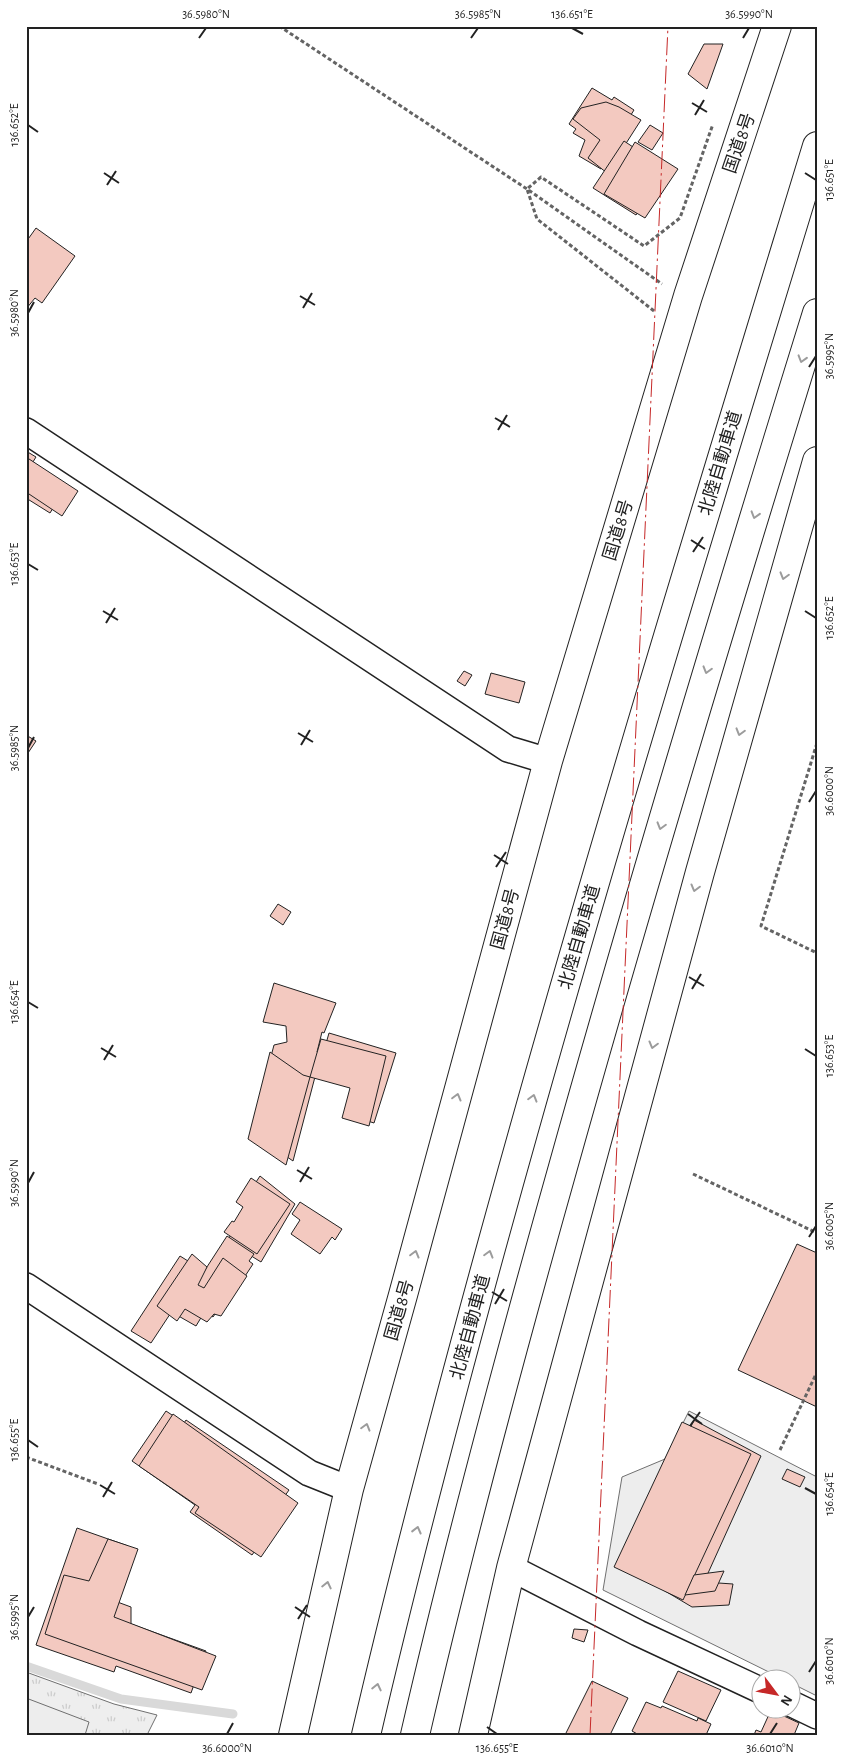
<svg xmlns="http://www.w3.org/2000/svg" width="843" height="1761" viewBox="0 0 843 1761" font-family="'Alegreya Sans','Noto Sans JP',sans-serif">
	<defs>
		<pattern id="park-tufts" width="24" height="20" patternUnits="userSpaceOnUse" patternTransform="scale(1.25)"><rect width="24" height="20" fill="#eee"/><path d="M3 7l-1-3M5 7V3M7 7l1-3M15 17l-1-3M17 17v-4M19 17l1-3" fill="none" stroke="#ccc"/></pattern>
	</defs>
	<rect width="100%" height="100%" fill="#fff"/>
	<polygon fill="url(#park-tufts)" stroke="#6f6f6f" points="26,1672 114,1704 157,1715 147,1735 26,1735"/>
	<g fill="#ededed" stroke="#6f6f6f">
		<polygon points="689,1411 817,1477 817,1696 791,1683 790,1678 781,1678 603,1590 622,1477 665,1459"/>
		<polygon points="26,1698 89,1722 85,1735 26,1735"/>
	</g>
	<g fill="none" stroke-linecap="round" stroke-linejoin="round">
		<polyline stroke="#d9d9d9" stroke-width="9" points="26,1666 121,1699 233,1714"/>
	</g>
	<g fill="#f3c9c0" stroke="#222">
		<polygon points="704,44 723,44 707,89 688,74"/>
		<polygon points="592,88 612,100 614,97 634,110 609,150 601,169 579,156 585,140 573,133 576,129 569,124"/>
		<polygon points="606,102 619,107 641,120 607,173 588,158 600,140 573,119 581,108"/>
		<polygon points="650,125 663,133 652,150 638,142"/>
		<polygon points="624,141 669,171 642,210 640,209 636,215 593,188"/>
		<polygon points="635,142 678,169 645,218 604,194"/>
		<polygon points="36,228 75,256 42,303 35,298 26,309 26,242"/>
		<polygon points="26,451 36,457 31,465 66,487 50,513 26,498"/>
		<polygon points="26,457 78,491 62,516 26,492"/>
		<polygon points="464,671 472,675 465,686 457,681"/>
		<polygon points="491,673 525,682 519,703 485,694"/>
		<polygon points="26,735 36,741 26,756"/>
		<polygon points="278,904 291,912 283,925 270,916"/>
		<polygon points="274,983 336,1003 324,1033 322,1032 317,1052 323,1054 329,1033 396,1053 374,1123 346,1114 356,1080 316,1073 293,1161 251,1132 274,1045 287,1042 286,1026 263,1022"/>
		<polygon points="321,1039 386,1056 369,1126 342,1118 350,1088 310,1077"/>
		<polygon points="270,1052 303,1075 310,1077 286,1165 248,1139"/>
		<polygon points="260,1176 295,1204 261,1262 227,1241 247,1209 241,1205"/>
		<polygon points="251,1178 290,1204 257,1254 224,1232 232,1221 234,1222 243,1207 236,1202"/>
		<polygon points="300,1202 342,1229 335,1240 332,1237 320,1254 291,1234 300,1220 292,1214"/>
		<polygon points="227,1236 254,1254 249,1261 253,1264 234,1293 231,1291 213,1317 205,1311 196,1326 175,1314 180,1307 176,1305 151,1343 131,1331 180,1256 196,1266 185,1282 194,1287"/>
		<polygon points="797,1244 817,1253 817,1407 738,1370"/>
		<polygon points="192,1254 207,1267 198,1285 204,1288 223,1258 247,1276 221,1316 214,1314 207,1322 185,1309 177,1321 157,1306"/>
		<polygon points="166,1411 184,1423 186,1420 289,1490 251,1544 257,1548 252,1555 190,1512 195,1505 132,1461"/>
		<polygon points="173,1414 298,1503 261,1557 195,1513 199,1507 139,1466"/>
		<polygon points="694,1420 761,1456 704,1582 733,1584 729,1605 692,1607 623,1566"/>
		<polygon points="682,1422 751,1454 683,1600 614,1567"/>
		<polygon points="787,1469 805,1477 800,1487 782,1479"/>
		<polygon points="77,1528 128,1546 121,1567 130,1570 123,1590 116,1588 112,1600 131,1607 131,1624 206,1651 191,1693 116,1666 114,1672 36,1645"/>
		<polygon points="108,1539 138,1549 114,1617 216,1656 202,1690 45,1634 64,1575 89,1581"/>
		<polygon points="724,1571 715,1591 685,1595 694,1575"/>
		<polygon points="574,1629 588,1630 584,1642 572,1638"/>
		<polygon points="678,1671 721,1690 706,1721 663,1702"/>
		<polygon points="592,1681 628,1698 610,1735 565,1735"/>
		<polygon points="646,1702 661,1708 662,1706 697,1721 698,1718 711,1724 706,1735 639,1735 632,1731"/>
		<polygon points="771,1710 799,1723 794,1735 754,1735 756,1730 761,1732"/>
	</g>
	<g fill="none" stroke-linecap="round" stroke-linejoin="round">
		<g stroke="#222" stroke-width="28">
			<g id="street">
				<polyline points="26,431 508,749 548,761"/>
				<polyline points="26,1286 309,1473 349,1489"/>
				<polyline points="511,1568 638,1633 760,1690"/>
				<polyline points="790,1703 817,1716"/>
			</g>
		</g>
		<g stroke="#222" stroke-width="30">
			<g id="highway">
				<polyline points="293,1735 349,1489 403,1295 548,761 688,296 777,26"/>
				<path d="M366,1735C413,1533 467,1332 523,1133C616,802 717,474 817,146"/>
				<path d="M415,1735C459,1544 510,1355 563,1167C643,881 729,597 817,313"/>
				<polyline points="473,1735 511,1568 700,872 817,461"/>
			</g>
		</g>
		<g stroke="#646464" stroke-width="3" stroke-dasharray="4 2.5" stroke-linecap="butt">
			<polyline points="279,26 527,189 662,284"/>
			<polyline points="654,311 537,219 527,189 541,177 644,246 680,218 713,124"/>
			<polyline points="817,743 761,926 817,953"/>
			<polyline points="693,1174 817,1233"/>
			<polyline points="780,1450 817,1372"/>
			<polyline points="26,1457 98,1484"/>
		</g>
		<use href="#street" stroke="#fff" stroke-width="25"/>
		<use href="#highway" stroke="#fff" stroke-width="28"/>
		<polyline stroke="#c62828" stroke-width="1" stroke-dasharray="18 4 2.5 4" stroke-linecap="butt" points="590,1735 668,26"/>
	</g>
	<defs><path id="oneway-chevron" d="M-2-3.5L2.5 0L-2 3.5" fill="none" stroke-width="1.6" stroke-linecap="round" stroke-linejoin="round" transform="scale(1.25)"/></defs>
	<g stroke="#9c9c9c">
		<use href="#oneway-chevron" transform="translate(802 359) rotate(107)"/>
		<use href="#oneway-chevron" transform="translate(755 515) rotate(107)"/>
		<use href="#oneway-chevron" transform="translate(784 576) rotate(106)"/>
		<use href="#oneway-chevron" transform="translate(707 670) rotate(106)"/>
		<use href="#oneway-chevron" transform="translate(740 732) rotate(106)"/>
		<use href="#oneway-chevron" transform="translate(661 826) rotate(106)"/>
		<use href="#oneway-chevron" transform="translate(695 888) rotate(105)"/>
		<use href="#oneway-chevron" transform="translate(653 1045) rotate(105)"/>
		<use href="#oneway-chevron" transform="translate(457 1097) rotate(-75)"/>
		<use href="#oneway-chevron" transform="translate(533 1098) rotate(-74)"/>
		<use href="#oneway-chevron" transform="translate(415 1254) rotate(-75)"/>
		<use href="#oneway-chevron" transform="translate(489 1254) rotate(-74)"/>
		<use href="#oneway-chevron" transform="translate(366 1427) rotate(-74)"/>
		<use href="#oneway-chevron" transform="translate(417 1530) rotate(-76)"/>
		<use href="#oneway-chevron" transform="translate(327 1585) rotate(-77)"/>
		<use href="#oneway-chevron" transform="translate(377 1687) rotate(-77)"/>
	</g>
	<path fill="none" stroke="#222" stroke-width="2" d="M572,28L583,34M199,38L206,28M471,38L478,28M743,38L749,28M692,103L707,112M695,115L704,100M28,125L38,132M104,173L119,183M805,173L816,180M107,185L116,171M300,296L315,305M303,308L312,293M28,313L34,302M809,367L816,356M495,418L510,427M498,430L507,415M691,540L705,549M693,552L703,537M28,564L38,570M103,611L118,620M805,611L816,618M106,623L115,608M298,733L313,742M301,745L310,730M28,748L34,737M809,802L816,791M494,855L508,864M496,867L506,852M689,977L704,986M692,989L701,974M28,1002L38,1008M101,1048L116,1057M805,1049L816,1056M104,1060L113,1045M297,1170L312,1179M300,1182L309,1167M28,1183L34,1172M809,1237L816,1226M492,1292L507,1301M495,1304L504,1289M688,1414L702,1424M690,1426L700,1412M28,1440L38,1447M100,1485L115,1494M805,1488L816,1494M103,1497L112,1482M295,1607L310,1617M28,1617L34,1607M298,1619L307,1605M809,1672L816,1661M487,1727L497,1734M227,1734L233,1723M770,1734L777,1723"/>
	<g text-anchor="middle" stroke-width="4" stroke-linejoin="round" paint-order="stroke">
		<g font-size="18" fill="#222" stroke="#fff">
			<text transform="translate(739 143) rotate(-71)" y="6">国道8号</text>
			<text transform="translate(720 463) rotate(-73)" y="6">北陸自動車道</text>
			<text transform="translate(618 530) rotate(-73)" y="6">国道8号</text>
			<text transform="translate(505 919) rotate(-75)" y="6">国道8号</text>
			<text transform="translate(579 937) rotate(-74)" y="6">北陸自動車道</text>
			<text transform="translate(399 1310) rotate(-74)" y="6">国道8号</text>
			<text transform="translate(470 1327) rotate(-75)" y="6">北陸自動車道</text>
		</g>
	</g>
	<rect width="843" height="1761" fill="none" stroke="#ffffff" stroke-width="55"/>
	<g transform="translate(776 1694) rotate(122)"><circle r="24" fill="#ffffff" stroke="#a7a7a7"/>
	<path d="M0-4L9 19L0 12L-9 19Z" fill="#c62828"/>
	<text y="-8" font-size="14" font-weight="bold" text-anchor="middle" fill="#222222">N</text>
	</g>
	<rect x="28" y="28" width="788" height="1706" fill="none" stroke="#222" stroke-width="2"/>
	<g font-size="12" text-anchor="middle" fill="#222">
		<text x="206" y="18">36.5980°N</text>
		<text x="478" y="18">36.5985°N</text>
		<text x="572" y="18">136.651°E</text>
		<text x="749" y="18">36.5990°N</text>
		<text transform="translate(14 125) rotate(-90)" y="4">136.652°E</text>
		<text transform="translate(829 180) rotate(-90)" y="4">136.651°E</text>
		<text transform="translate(14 313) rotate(-90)" y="4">36.5980°N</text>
		<text transform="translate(829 356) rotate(-90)" y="4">36.5995°N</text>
		<text transform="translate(14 564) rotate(-90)" y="4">136.653°E</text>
		<text transform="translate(829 618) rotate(-90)" y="4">136.652°E</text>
		<text transform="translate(14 748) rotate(-90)" y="4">36.5985°N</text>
		<text transform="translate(829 791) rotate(-90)" y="4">36.6000°N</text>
		<text transform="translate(14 1002) rotate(-90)" y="4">136.654°E</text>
		<text transform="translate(829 1056) rotate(-90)" y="4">136.653°E</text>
		<text transform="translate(14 1183) rotate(-90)" y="4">36.5990°N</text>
		<text transform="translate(829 1226) rotate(-90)" y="4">36.6005°N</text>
		<text transform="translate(14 1440) rotate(-90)" y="4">136.655°E</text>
		<text transform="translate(829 1494) rotate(-90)" y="4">136.654°E</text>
		<text transform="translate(14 1617) rotate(-90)" y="4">36.5995°N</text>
		<text transform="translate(829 1661) rotate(-90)" y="4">36.6010°N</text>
		<text x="227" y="1752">36.6000°N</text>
		<text x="497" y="1752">136.655°E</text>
		<text x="770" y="1752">36.6010°N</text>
	</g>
</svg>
